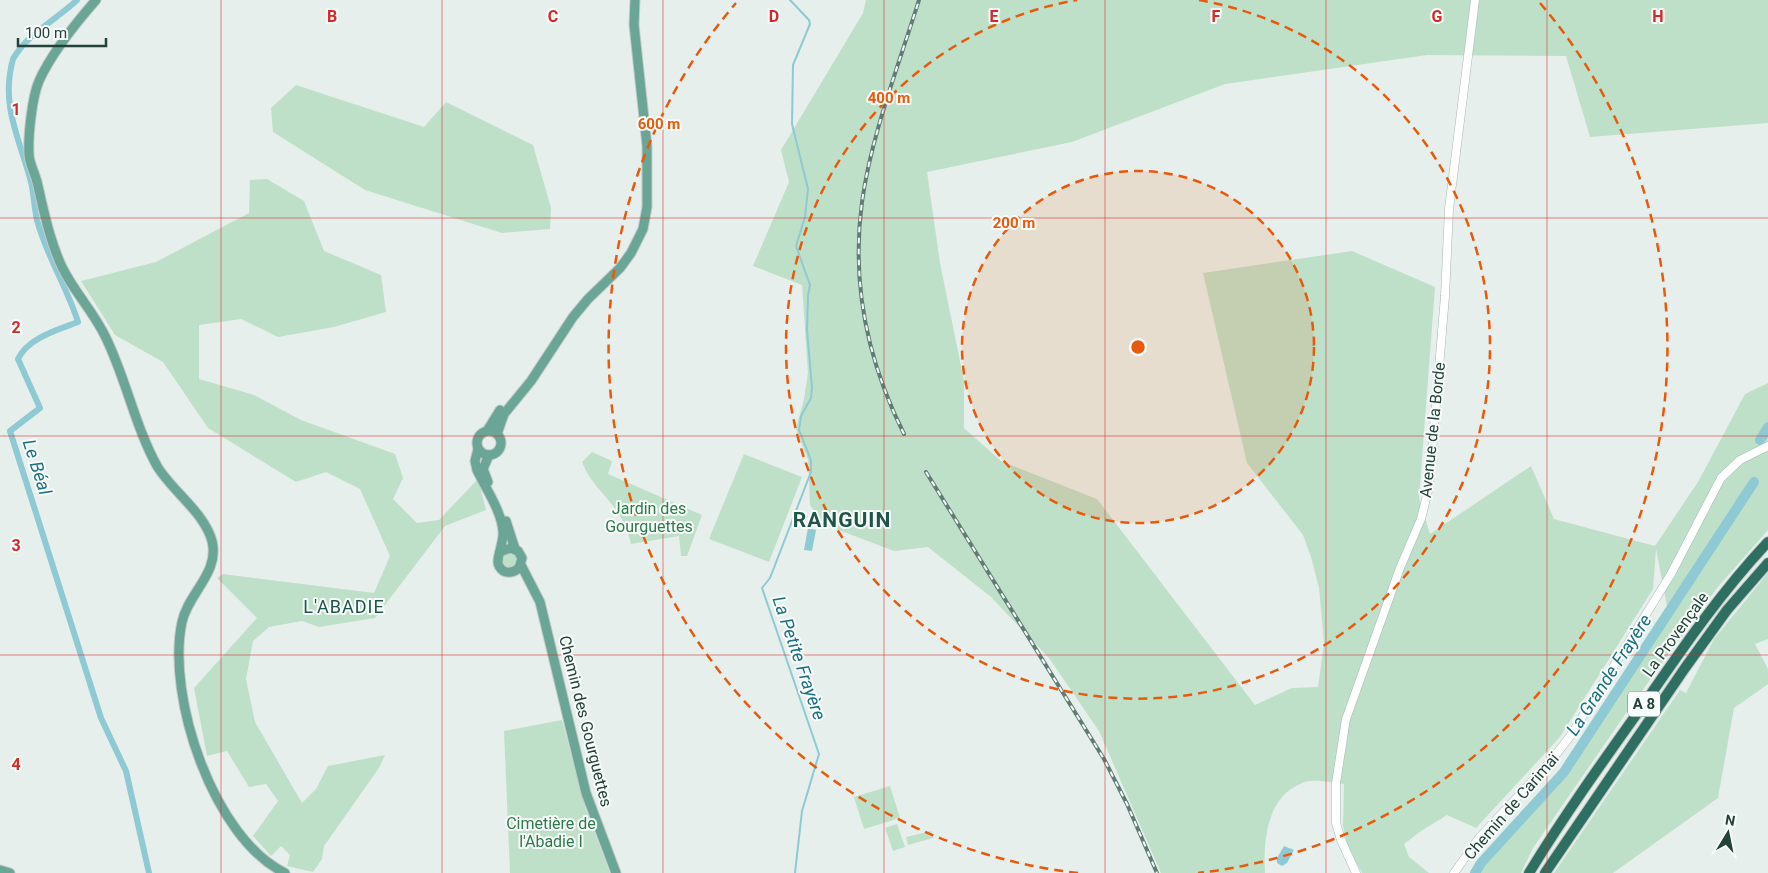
<svg xmlns="http://www.w3.org/2000/svg" width="1768" height="873" viewBox="0 0 1768 873" font-family="Roboto,sans-serif">
	<rect width="100%" height="100%" fill="#e6efeb"/>
	<g fill="#bfe0c8">
		<path d="M866,0H1768V123L1590,137L1566,56L1427,55L1225,84L1072,142L927,172L940,263L964,381V428L1001,461L1097,499L1255,705L1292,688L1318,687L1324,643L1319,588L1311,557L1303,535L1247,463L1203,273L1352,251L1435,287L1419,498L1430,534L1531,466L1554,519L1655,546L1698,482L1745,394L1768,383V530L1717,588L1631,706L1533,848L1521,873H1480L1488,859L1574,764L1669,617L1656,549L1653,589L1560,737L1476,828L1447,815L1421,831L1404,844L1409,857L1429,873H1362L1347,846L1343,825L1344,784C1332,783 1312,778 1302,783C1267,797 1263,840 1265,873H1161L1099,731L1049,658L991,597L928,547L894,551L823,524L810,505L808,460L796,429L804,399L808,373L802,285L753,266L789,182L781,150L863,13Z"/>
		<polygon points="296,85 424,127 446,102 533,145 551,208 550,229 502,233 365,190 273,132 271,108"/>
		<polygon points="267,179 304,201 324,251 381,275 386,312 334,327 278,337 241,319 199,325 199,379 254,395 301,420 395,454 403,478 393,499 417,523 439,520 478,479 486,510 445,526 375,618 319,627 302,621 269,627 253,641 246,679 255,722 302,803 316,789 328,766 385,755 379,768 324,846 322,859 313,872 287,866 290,855 281,846 271,856 253,836 278,801 266,784 249,787 227,751 207,756 194,688 257,618 217,578 223,574 374,593 390,556 360,489 326,472 296,482 208,428 163,362 115,335 81,281 156,262 249,213 250,180"/>
		<path d="M592,452L612,461L608,474L702,515L687,556H681L679,536L631,544C622,502 595,495 582,462Z"/>
		<polygon points="744,454 802,477 769,562 709,539"/>
		<circle cx="510" cy="560" r="7"/>
		<polygon points="1768,573 1768,639 1755,644 1768,669 1768,684 1734,708 1718,798 1613,873 1554,873 1680,690 1686,693 1714,639"/>
		<polygon points="562,720 586,810 610,873 510,873 504,731"/>
		<polygon points="890,786 900,818 864,829 854,797"/>
		<polygon points="897,824 905,847 893,851 885,828"/>
		<polygon points="931,831 933,838 908,845 906,837"/>
	</g>
	<g fill="#8ec9d4">
		<polygon points="808,528 816,530 812,551 804,550"/>
		<polygon points="1284,846 1294,850 1287,863 1282,866 1277,863 1277,858"/>
	</g>
	<g fill="none" stroke-linecap="round" stroke-linejoin="round">
		<polyline stroke="#8ec9d4" stroke-width="2" points="790,0 809,20 810,24 793,65 792,124 808,189 805,217 796,246 810,285 808,296 807,330 812,387 811,398 801,416 799,430 811,460 811,472 770,578 762,588 819,754 802,811 795,873"/>
		<path stroke="#8ec9d4" stroke-width="6" d="M77,0C56,20 27,34 13,59C0,106 20,139 31,182C34,194 34,207 37,220C46,255 67,287 78,322C57,330 28,338 18,359L40,408L10,431L101,718L126,771L149,873"/>
		<g stroke="#8ec9d4" stroke-width="10">
			<polyline points="1760,440 1768,427"/>
			<polyline points="1475,873 1481,863 1564,772 1754,482"/>
		</g>
		<g stroke="#a8b8b2" stroke-width="9">
			<g id="minor">
				<polyline points="1356,873 1341,840 1336,823 1336,783 1346,719 1400,568 1421,519 1429,487 1445,296 1449,209 1475,0"/>
				<polyline points="1454,873 1479,838 1551,761 1571,735 1671,574 1721,478 1740,460 1768,446"/>
			</g>
		</g>
		<g stroke="#c2cac8" stroke-width="11">
			<g id="major">
				<path d="M96,0C75,24 52,52 39,81C32,97 28,136 29,154C29,163 35,173 37,182C44,211 49,239 62,267C74,292 94,312 106,338C126,379 135,426 157,466C172,491 204,512 212,541C220,573 188,593 182,622C166,697 214,839 285,873"/>
				<polyline points="487,431 500,410"/>
				<circle cx="489" cy="443" r="12"/>
				<polyline points="497,434 504,414 531,381 573,317 588,299 620,268 631,253 643,229 647,207 647,146 634,25 635,0"/>
				<path d="M478,449L475,461L477,470C486,489 502,512 503,532C504,543 495,560 499,566C504,575 513,573 519,568L522,558L518,551L511,548L502,551"/>
				<polyline points="488,482 483,469 489,455"/>
				<polyline points="506,521 515,549"/>
				<polyline points="521,565 540,602 586,793 616,873"/>
				<polyline points="0,870 10,873"/>
			</g>
		</g>
		<g stroke="#c2cac8" stroke-width="12">
			<g id="highway">
				<path d="M1529,873C1565,814 1606,757 1646,701C1684,646 1722,591 1768,542"/>
				<polyline points="1545,873 1685,668 1727,610 1768,563"/>
			</g>
		</g>
		<use href="#minor" stroke="#fff" stroke-width="8"/>
		<use href="#major" stroke="#6aa596" stroke-width="9"/>
		<use href="#highway" stroke="#2f6f62" stroke-width="10"/>
		<g stroke="#5f7d75" stroke-width="4">
			<g id="rail">
				<path d="M904,434C868,362 851,283 862,202C871,136 899,64 919,0"/>
				<polyline points="926,472 1104,759 1127,804 1157,873"/>
			</g>
		</g>
		<use href="#rail" stroke="#f7fbf9" stroke-width="2" stroke-dasharray="5.5" stroke-linecap="butt"/>
	</g>
	<path fill="none" stroke="#d62828" stroke-width="1" stroke-opacity="0.55" d="M221,0V873M442,0V873M663,0V873M884,0V873M1105,0V873M1326,0V873M1547,0V873M0,218H1768M0,436H1768M0,655H1768"/>
	<circle cx="1138" cy="347" r="176" fill="#e8590c" fill-opacity=".12"/>
	<g fill="none" stroke="#e8590c" stroke-width="2.5" stroke-dasharray="9 6">
		<circle cx="1138" cy="347" r="176"/>
		<path d="M1199 0A352 352 0 1 1 1077 0"/>
		<path d="M1078 873A529 529 0 0 1 736 3M1540 3A529 529 0 0 1 1198 873"/>
	</g>
	<g text-anchor="middle" stroke-width="4" stroke-linejoin="round" paint-order="stroke">
		<rect fill="#f7fbf9" stroke="#637a73" stroke-width="1" x="1628" y="691.5" width="32" height="25" rx="4"/>
		<g font-size="15" font-weight="bold" fill="#24423a">
			<text x="1644" y="709">A 8</text>
		</g>
		<g font-size="16" fill="#24423a" stroke="#f7fbf9">
			<text transform="translate(1432 430) rotate(-84)" y="6">Avenue de la Borde</text>
			<text transform="translate(1675 634) rotate(-54)" y="6">La Provençale</text>
			<text transform="translate(586 721) rotate(76)" y="6">Chemin des Gourguettes</text>
			<text transform="translate(1511 806) rotate(-49)" y="6">Chemin de Carimaï</text>
		</g>
		<g font-size="16" fill="#2d7a4b" stroke="#f7fbf9">
			<text x="649" y="514">Jardin des<tspan x="649" dy="18">Gourguettes</tspan></text>
			<text x="551" y="829">Cimetière de<tspan x="551" dy="18">l'Abadie I</tspan></text>
		</g>
		<g font-size="18" font-style="italic" fill="#1c6f80" stroke="#f7fbf9">
			<text transform="translate(37 467) rotate(72)" y="6">Le Béal</text>
			<text transform="translate(799 658) rotate(71)" y="6">La Petite Frayère</text>
			<text transform="translate(1609 675) rotate(-57)" y="6">La Grande Frayère</text>
		</g>
		<g font-size="18" letter-spacing="1" fill="#1f5548" stroke="#f7fbf9">
			<text x="344" y="613">L'ABADIE</text>
		</g>
		<g font-size="21" font-weight="bold" letter-spacing="1" fill="#1f5548" stroke="#f7fbf9">
			<text x="842" y="527">RANGUIN</text>
		</g>
	</g>
	<g font-size="16" text-anchor="middle" font-weight="bold" fill="#d62828" stroke="#f7fbf9" stroke-width="4" stroke-linejoin="round" paint-order="stroke">
		<text x="332" y="22">B</text>
		<text x="553" y="22">C</text>
		<text x="774" y="22">D</text>
		<text x="994" y="22">E</text>
		<text x="1216" y="22">F</text>
		<text x="1437" y="22">G</text>
		<text x="1658" y="22">H</text>
		<text x="16" y="115">1</text>
		<text x="16" y="333">2</text>
		<text x="16" y="551">3</text>
		<text x="16" y="770">4</text>
	</g>
	<circle cx="1138" cy="347" r="8" fill="#e8590c" stroke="#f7fbf9" stroke-width="2.5"/>
	<g font-size="15" text-anchor="middle" font-weight="bold" fill="#e8590c" stroke="#f7fbf9" stroke-width="4" stroke-linejoin="round" paint-order="stroke">
		<text x="889" y="103">400 m</text>
		<text x="659" y="129">600 m</text>
		<text x="1014" y="228">200 m</text>
	</g>
	<g transform="translate(1728 833) rotate(10)" stroke="#f7fbf9" stroke-width="4" paint-order="stroke">
	<path d="M0-4L9 19L0 12L-9 19Z" fill="#24423a"/>
	<text y="-8" font-size="14" font-weight="bold" text-anchor="middle" fill="#24423a">N</text>
	</g>
	<path d="M18 38v8h88v-8" fill="none" stroke="#24423a" stroke-width="2.5"/>
	<text x="25" y="38" font-size="15" fill="#24423a" stroke="#f7fbf9" stroke-width="4" paint-order="stroke">100 m</text>
</svg>
